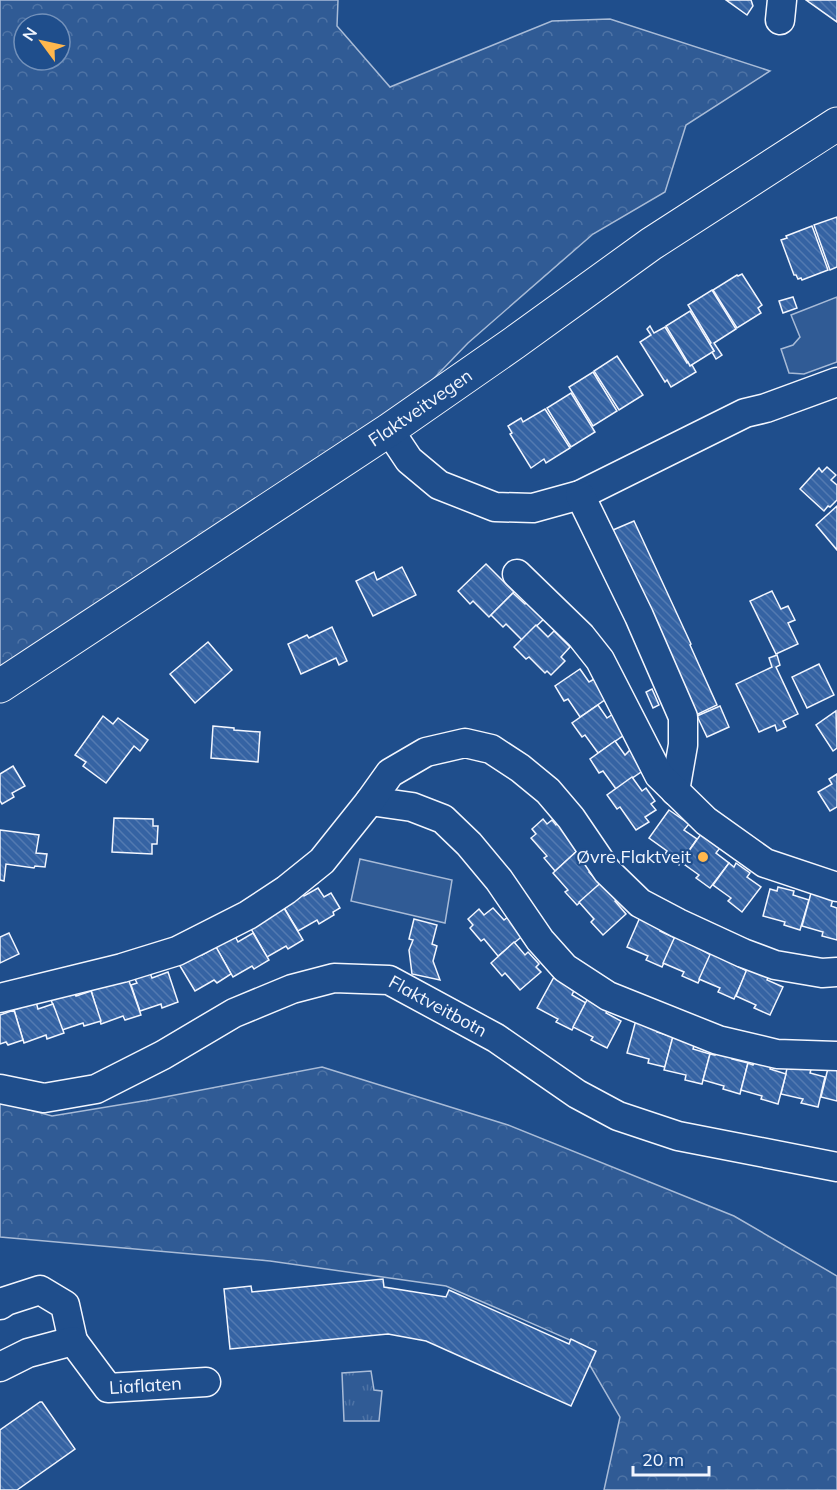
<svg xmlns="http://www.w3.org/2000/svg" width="837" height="1490" viewBox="0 0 837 1490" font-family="Mulish,sans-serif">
	<defs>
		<pattern id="forest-crowns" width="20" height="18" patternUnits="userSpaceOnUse" patternTransform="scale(1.5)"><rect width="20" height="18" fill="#305b95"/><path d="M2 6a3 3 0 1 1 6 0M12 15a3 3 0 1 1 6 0" fill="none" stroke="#4e73a5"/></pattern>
		<pattern id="park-tufts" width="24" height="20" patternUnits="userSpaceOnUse" patternTransform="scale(1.5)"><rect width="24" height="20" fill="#305b95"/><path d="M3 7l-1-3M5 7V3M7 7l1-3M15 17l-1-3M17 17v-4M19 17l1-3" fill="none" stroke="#4e73a5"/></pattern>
		<pattern id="building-back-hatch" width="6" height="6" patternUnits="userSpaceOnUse" patternTransform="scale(1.5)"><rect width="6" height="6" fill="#3563a3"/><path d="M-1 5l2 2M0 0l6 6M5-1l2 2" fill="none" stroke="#537ab1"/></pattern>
	</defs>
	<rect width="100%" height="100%" fill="#1f4e8c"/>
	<g fill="#305b95" stroke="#a8bbd7" stroke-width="1.5">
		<polygon points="837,297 837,362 804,374 789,373 781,349 793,345 800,337 791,315"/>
		<polygon points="360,859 452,880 445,923 351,901"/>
	</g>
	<g fill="url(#forest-crowns)" stroke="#a8bbd7" stroke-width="1.5" fill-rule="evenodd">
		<path d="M0,0H338L337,26L390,87L552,21L610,19L770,71L686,125L665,192L593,234L468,343L328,488L0,682ZM24,24H60V60H24Z"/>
		<polygon points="322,1067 508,1125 734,1216 837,1276 837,1490 604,1490 620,1417 577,1343 446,1286 270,1261 0,1237 0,1102 52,1116 149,1100"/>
	</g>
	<polygon fill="url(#park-tufts)" stroke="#a8bbd7" stroke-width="1.5" points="371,1371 374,1390 382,1391 379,1421 344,1421 342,1373"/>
	<g fill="url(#building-back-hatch)" stroke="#f2f6ff" stroke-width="1.5">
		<polygon points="726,0 751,0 753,6 747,15"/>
		<polygon points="806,0 837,0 837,22"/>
		<polygon points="837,217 837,267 830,270 814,225"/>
		<polygon points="812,226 828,270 802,280 801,278 798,279 796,275 794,275 781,240 787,238 786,236"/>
		<polygon points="742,274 762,305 758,308 761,313 737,328 713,290 737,275 738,276"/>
		<polygon points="712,290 736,329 714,343 722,355 716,359 712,352 714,351 710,344 711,343 688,305"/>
		<polygon points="793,297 797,308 783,313 779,301"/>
		<polygon points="690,311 714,351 690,366 666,326"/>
		<polygon points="650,326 654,333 665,327 687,363 688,362 690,366 692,365 696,372 671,387 667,380 665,382 640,342 651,335 647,329"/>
		<polygon points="617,356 643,395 619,410 594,371"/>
		<polygon points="593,372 617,411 593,426 569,387"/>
		<polygon points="571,393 595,432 571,447 547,408"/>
		<polygon points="545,409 570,448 546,463 544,459 531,468 510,434 512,433 508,426 521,418 523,422"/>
		<polygon points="827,467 836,475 831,480 837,485 837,500 830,507 828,506 824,511 800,489 819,468 822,472"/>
		<polygon points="837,506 837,550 816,525"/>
		<polygon points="634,521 691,644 690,645 717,705 696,715 613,530"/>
		<polygon points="486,564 514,592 489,617 473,601 470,604 458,591"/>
		<polygon points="402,567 416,595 373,616 356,581 374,572 377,580"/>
		<polygon points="772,591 781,609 788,606 795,620 788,623 798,644 776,654 750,601"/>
		<polygon points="513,593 525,604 530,599 547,616 522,640 506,624 503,627 491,615"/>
		<polygon points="536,625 548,637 554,631 570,647 561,657 565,661 551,675 547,671 545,673 529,657 526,659 514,647"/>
		<polygon points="332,627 347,661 339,665 336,658 301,674 288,644 307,635 309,638"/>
		<polygon points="208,642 232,670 195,703 170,674"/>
		<polygon points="777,655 780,665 776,667 798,714 783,721 786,727 777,731 775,725 759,732 736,684 772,667 769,658"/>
		<polygon points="819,664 834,695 807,708 792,677"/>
		<polygon points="580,669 589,682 596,678 609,697 580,717 568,699 564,701 555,686"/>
		<polygon points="652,689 659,705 653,708 646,692"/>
		<polygon points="598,705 607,718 613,714 627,733 598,753 585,735 582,737 572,723"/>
		<polygon points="720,706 729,727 707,737 697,716"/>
		<polygon points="836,711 837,748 833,751 816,725"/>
		<polygon points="103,716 113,724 118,718 148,740 140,751 134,746 106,783 83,766 86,762 75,755"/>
		<polygon points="213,726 234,728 234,730 260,732 258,762 211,758"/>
		<polygon points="615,741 625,755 630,750 644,770 616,789 603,771 599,773 590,759"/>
		<polygon points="13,766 25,786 12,793 14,797 2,804 0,801 0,774"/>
		<polygon points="837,774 837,807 830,811 818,792 832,784 829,779"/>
		<polygon points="632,777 642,791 646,788 655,801 651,804 656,810 645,817 649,822 636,830 620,807 617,809 607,795"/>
		<polygon points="669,810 689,824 684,830 697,839 679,865 665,854 667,851 649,838"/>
		<polygon points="114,818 153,819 153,826 158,826 157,844 152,844 152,854 112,852"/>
		<polygon points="543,819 547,824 552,820 556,825 559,822 578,850 555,871 544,858 547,856 531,838 536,834 532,829"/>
		<polygon points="0,830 39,835 36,853 47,854 45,867 35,866 34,868 6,864 4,881 0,880"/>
		<polygon points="701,834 720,848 716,853 729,863 710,888 696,878 699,875 681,862"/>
		<polygon points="578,850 594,867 589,872 600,884 577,905 565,892 568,890 553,873"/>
		<polygon points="729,863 734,867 736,863 750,873 747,877 761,887 742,912 728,901 731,898 713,885"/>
		<polygon points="605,879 620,897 615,901 626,914 603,935 591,922 594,919 579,902"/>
		<polygon points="778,887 794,891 793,895 809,900 800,930 784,925 785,922 763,916 770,889 777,891"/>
		<polygon points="318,888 324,897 331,893 340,908 333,912 334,915 319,924 317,920 298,931 280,901 300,889 304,896"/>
		<polygon points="811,893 833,899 831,906 837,908 837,940 822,936 823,932 802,926"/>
		<polygon points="281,903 303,940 288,949 286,946 267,957 250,927"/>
		<polygon points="493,908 504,920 509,916 525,934 498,956 484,939 481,941 470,928 473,925 468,919 479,909 484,915"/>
		<polygon points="641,915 662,925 660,931 675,938 662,967 646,960 648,956 627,947"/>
		<polygon points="414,919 437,925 432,944 437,946 433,961 440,980 412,974 409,950 413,940 409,939"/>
		<polygon points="677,932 698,941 696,947 711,955 698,983 682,976 684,972 663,963"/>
		<polygon points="9,933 19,954 0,963 0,937"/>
		<polygon points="253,933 269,960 254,969 252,966 233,977 216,947 235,936 238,942"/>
		<polygon points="514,942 525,955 528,952 539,964 536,967 541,972 520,990 505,973 502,976 491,963"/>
		<polygon points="216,947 231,974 217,983 214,980 195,991 177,961 198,950 202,955"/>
		<polygon points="713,948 734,957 731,963 747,971 734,999 718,992 720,988 699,979"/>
		<polygon points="749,964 770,974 767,980 783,987 770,1015 754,1008 756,1005 736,996"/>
		<polygon points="168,972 178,1002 162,1008 161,1004 140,1011 131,985 137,983 135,979 150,973 152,978"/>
		<polygon points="554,977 575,988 572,995 586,1003 572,1030 556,1022 558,1019 537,1008"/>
		<polygon points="128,978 141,1015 125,1020 123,1016 101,1024 91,990"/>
		<polygon points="73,989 76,996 91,991 101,1021 84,1026 83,1023 62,1030 50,997"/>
		<polygon points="589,996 609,1007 606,1013 621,1021 607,1048 591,1040 593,1037 573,1027"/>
		<polygon points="36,1002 38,1009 53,1004 64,1033 47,1039 46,1035 24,1043 14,1010"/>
		<polygon points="14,1010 23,1040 8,1045 6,1042 0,1044 0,1015"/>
		<polygon points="636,1020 659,1026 657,1032 673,1037 665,1067 648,1063 649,1059 627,1053"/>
		<polygon points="673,1036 695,1042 693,1049 710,1054 702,1084 685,1080 686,1075 664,1070"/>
		<polygon points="716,1051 733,1055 732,1059 748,1063 740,1094 723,1089 724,1086 703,1080 710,1054 715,1055"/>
		<polygon points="789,1060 812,1066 810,1073 825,1077 818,1107 801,1103 803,1099 781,1094"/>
		<polygon points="755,1061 771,1065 770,1069 786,1074 778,1104 761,1099 762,1096 741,1090 748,1063 753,1065"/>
		<polygon points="829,1064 837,1066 837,1101 821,1097"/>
		<polygon points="383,1279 384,1287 446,1297 449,1290 569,1344 571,1339 596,1351 571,1406 426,1341 388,1334 230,1349 224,1289 251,1286 252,1292"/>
		<polygon points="40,1402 42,1402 75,1449 17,1490 0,1490 0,1430"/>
	</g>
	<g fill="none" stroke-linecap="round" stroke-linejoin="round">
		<g stroke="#f2f6ff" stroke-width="31">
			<g id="minor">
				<polyline points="780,20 782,0"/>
				<polyline points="389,430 409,460 439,485 495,507 533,508 580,495 745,413 766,408 837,382"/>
				<polyline points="580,495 639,616 683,717 683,745 675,791"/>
				<polyline points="517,574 581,636 600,660 659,775 706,821 765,863 837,887"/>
				<polyline points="370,801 412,807 443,819 469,844 499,880 540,940 565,968 608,996 718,1040 777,1054 837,1056"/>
				<polyline points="0,998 122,968 177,951 248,915 286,890 322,861 370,801 390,773 426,752 465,743 491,749 520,768 548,791 571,818 607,871 640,903 678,923 743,953 775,965 822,973 837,972"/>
				<path id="s1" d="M0,1089L44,1098L96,1089L163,1055L234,1013L292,989L334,978L389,980L496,1038L577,1094L618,1116L678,1136L837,1167"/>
				<polyline points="0,1305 6,1301 40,1290 65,1305 73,1341"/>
				<path id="s2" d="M0,1367L28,1353L73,1341L108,1388L206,1382"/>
			</g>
		</g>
		<g stroke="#f2f6ff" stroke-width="35">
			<g id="major">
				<path id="s3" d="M0,686L389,430L514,343L651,244L837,124"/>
			</g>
		</g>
		<use href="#minor" stroke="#1f4e8c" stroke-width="28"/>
		<use href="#major" stroke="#1f4e8c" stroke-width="33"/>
	</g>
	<circle fill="#ffb74d" stroke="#1f4e8c" stroke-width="2" cx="703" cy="857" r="6"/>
	<g text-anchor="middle" stroke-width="4.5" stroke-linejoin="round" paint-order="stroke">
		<g font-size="18" fill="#f2f6ff" stroke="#1f4e8c">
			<text dy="6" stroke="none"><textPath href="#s3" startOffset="504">Flaktveitvegen</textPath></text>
			<text dy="6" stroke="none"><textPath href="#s1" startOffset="472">Flaktveitbotn</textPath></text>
			<text dy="6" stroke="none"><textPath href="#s2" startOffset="174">Liaflaten</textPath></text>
		</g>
		<g font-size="18" fill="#f2f6ff" stroke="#1f4e8c" text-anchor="end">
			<text x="691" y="863">Øvre Flaktveit</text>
		</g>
	</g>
	<g transform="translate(42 42) rotate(303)"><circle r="28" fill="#1f4e8c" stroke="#7391ba" stroke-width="1.5"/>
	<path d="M0-4.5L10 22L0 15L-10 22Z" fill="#ffb74d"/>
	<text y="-9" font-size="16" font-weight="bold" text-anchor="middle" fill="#f2f6ff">N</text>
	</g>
	<path d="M633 1466v9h76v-9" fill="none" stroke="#f2f6ff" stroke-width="3"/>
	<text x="642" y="1466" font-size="18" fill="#f2f6ff" stroke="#1f4e8c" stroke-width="4.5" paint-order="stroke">20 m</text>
</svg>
